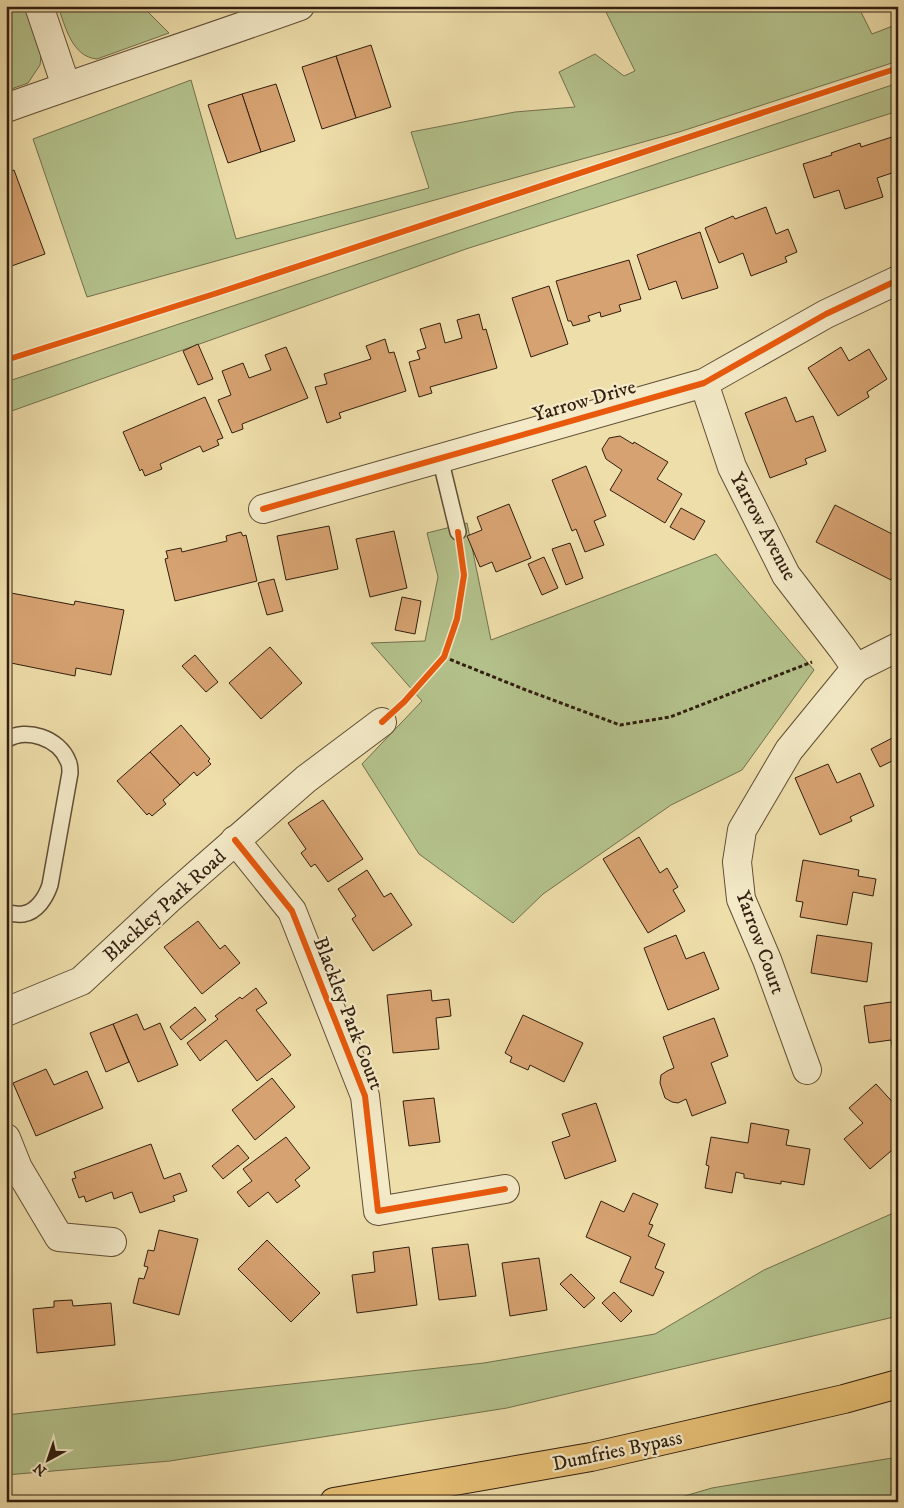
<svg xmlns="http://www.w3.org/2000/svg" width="904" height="1508" viewBox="0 0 904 1508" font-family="'IM FELL DW Pica',serif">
	<rect width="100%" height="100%" fill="#eedeaa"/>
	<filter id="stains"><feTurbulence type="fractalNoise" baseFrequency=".004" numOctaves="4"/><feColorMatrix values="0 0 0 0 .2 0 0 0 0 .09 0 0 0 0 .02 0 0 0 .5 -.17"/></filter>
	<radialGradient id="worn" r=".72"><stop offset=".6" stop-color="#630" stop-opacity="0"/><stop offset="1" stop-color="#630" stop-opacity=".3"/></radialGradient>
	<g fill="#b4c28c" stroke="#72704e">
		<polygon points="6,6 28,6 42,48 40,65 28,83 6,91"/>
		<path d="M58,6H142L169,33L97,59C72,57 65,26 58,6Z"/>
		<polygon points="603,6 858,6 872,34 898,24 898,61 679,132 87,297 33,139 191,80 236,239 429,188 411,132 515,112 575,107 559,72 595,54 624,76 635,71"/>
		<polygon points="898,83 898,111 466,249 6,413 6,382"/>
		<polygon points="467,523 491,640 716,554 814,670 742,770 671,805 543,894 513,923 419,854 362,764 422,701 371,643 425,641 438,577 427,533"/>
		<polygon points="898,1211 898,1316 507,1408 170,1461 6,1475 6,1415 484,1363 655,1334 764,1270"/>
		<polygon points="898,1457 898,1502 664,1502 712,1488"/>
	</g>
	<g fill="#d7a271" stroke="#311e10">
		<polygon points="371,45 391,107 356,118 336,56"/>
		<polygon points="336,56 356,118 322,129 302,67"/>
		<polygon points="276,84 295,141 261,152 242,94"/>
		<polygon points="242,94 261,152 228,163 208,105"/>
		<polygon points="895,136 898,145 898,171 877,178 883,197 845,209 839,190 814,198 803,164 832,155 831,153 860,143 861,147"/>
		<polygon points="14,170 45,254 6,268 6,173"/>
		<polygon points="766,207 776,234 788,229 797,252 785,257 787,262 751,276 743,253 719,263 705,228 733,216 735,219"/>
		<polygon points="700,232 718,288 682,299 676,281 649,290 637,255"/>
		<polygon points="629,260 641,299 619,305 621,311 601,317 600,312 588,316 590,321 573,326 571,321 568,321 556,281"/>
		<polygon points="549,286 568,344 531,357 512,298"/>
		<polygon points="479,314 483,330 486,329 497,368 430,387 432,393 419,397 409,362 420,359 417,351 426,348 420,329 440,323 445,343 462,338 457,320"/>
		<polygon points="385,339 389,353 394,352 406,391 339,413 341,418 327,423 315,387 327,384 324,374 371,359 366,346"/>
		<polygon points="198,344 213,379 198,385 183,351"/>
		<polygon points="286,347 308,398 242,424 243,429 232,433 218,400 231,395 222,371 243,363 249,378 271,370 265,355"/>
		<polygon points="841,347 849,361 869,349 887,379 867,392 869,397 838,416 808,368"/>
		<polygon points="205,397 223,438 217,440 219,445 203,452 200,446 160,464 162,469 145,476 142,469 140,471 123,432"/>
		<polygon points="786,397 796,422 813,416 826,451 805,459 807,464 770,478 745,413"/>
		<polygon points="620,436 633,444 634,442 668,462 657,479 682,494 665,523 610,490 622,470 606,459 602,449 609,438"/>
		<polygon points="586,466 606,516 594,521 604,545 585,552 576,529 572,531 552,480"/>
		<polygon points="509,504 531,558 496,572 492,562 480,567 467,536 482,530 477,517"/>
		<polygon points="835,505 898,537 898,566 891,580 816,542"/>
		<polygon points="681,508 705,521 694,540 670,527"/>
		<polygon points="329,526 338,569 286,580 277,536"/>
		<polygon points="394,531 407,588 370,597 356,539"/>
		<polygon points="241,532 243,536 246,535 257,581 175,601 165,559 168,558 166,551 181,548 182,552 227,541 226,536"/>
		<polygon points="570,543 583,578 566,585 552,549"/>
		<polygon points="544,557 558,588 542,595 528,564"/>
		<polygon points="274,579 283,611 267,615 258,583"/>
		<polygon points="6,592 74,605 75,601 124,610 111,675 76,668 75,676 6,662"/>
		<polygon points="402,597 421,601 415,634 395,630"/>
		<polygon points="270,647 302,683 261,719 229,683"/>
		<polygon points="195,655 218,682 206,692 182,666"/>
		<polygon points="898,692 898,707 892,694"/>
		<polygon points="181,725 210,759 208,761 211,764 197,776 194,772 180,785 150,752"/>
		<polygon points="898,735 898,758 880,767 871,749"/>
		<polygon points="150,752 180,785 163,800 166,804 152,816 149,813 147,815 117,781"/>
		<polygon points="828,764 837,783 860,773 874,806 850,817 852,821 820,835 795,778"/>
		<polygon points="323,800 363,859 328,882 315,864 311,867 301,853 306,849 288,823"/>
		<polygon points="639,837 660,873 667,868 678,887 673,890 685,911 648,933 603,859"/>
		<polygon points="803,860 859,870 858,876 876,879 873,896 853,892 847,925 800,917 803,902 796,901"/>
		<polygon points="367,870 384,897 391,893 412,925 373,951 352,919 356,916 338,889"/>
		<polygon points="198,921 220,949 225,945 240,963 202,994 164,947"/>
		<polygon points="676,935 686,959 704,952 719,989 668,1010 644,948"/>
		<polygon points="817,935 872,943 867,982 811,973"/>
		<polygon points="256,988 267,1003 256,1010 291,1055 257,1081 226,1040 200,1061 187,1043 218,1019 215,1016 240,997 242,999"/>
		<polygon points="431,990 432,1001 449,999 451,1016 436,1018 439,1049 393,1053 387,995"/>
		<polygon points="898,1001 898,1064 895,1065 891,1040 869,1043 864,1006"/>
		<polygon points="195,1007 206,1020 181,1040 170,1027"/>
		<polygon points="137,1014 144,1030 160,1023 178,1065 138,1082 113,1024"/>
		<polygon points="523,1015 583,1043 564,1082 530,1065 528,1070 510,1062 512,1057 505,1053"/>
		<polygon points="714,1018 728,1056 711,1063 726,1103 692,1116 686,1099 678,1103 672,1102 665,1098 660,1083 661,1075 667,1071 674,1068 663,1037"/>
		<polygon points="113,1024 129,1062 106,1072 90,1033"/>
		<polygon points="46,1069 54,1085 87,1071 103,1108 36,1136 13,1083"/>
		<polygon points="272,1078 295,1107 255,1140 232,1110"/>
		<polygon points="876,1084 898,1108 898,1145 870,1169 844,1139 863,1123 849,1108"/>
		<polygon points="434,1098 440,1142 409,1146 403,1101"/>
		<polygon points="596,1103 616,1161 565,1179 552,1142 570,1136 562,1114"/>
		<polygon points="751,1123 789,1130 786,1145 810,1149 804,1185 781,1181 781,1184 744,1178 744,1174 736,1172 732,1193 705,1188 709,1166 706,1165 711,1137 748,1143"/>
		<polygon points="286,1137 310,1168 295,1180 300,1186 277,1203 268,1192 249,1207 237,1192 252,1181 243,1169"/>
		<polygon points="151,1144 164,1179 180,1173 187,1191 173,1196 175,1201 140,1213 132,1192 114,1199 112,1192 86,1202 84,1196 79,1198 72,1179 76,1178 74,1172"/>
		<polygon points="238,1145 249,1158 223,1179 212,1166"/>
		<polygon points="633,1193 658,1204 649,1224 653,1225 648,1236 665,1244 655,1268 664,1272 653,1296 620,1282 631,1257 586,1237 601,1201 624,1212"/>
		<polygon points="159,1230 198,1239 179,1315 133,1303 139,1278 144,1279 148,1267 144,1266 148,1250 154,1251"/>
		<polygon points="267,1240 320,1293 291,1322 238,1269"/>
		<polygon points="468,1244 476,1296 439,1300 432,1248"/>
		<polygon points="409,1247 417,1305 357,1313 352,1275 375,1272 373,1252"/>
		<polygon points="539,1258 547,1310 510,1316 502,1263"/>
		<polygon points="571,1274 595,1298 584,1308 560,1284"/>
		<polygon points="614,1292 632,1311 621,1322 602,1303"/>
		<polygon points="72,1300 73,1306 111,1303 115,1345 37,1353 33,1309 54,1307 54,1301"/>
	</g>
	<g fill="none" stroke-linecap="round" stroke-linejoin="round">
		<g stroke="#604e36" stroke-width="18">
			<g id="service">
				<polyline points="440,458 458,532"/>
				<path d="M6,740C26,727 59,738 68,761C70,764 70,769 70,773L50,885C46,897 37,912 23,914C18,915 12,913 6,913"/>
			</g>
		</g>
		<g stroke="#604e36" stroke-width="30">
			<g id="minor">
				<polyline points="39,6 66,86"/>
				<path d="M6,108C104,73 202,41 300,6"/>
				<polyline points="704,383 732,467 786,575 842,648 856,668 898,647"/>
				<polyline points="263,509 704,383 826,314 898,280"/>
				<polyline points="235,840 292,911 365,1096 378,1211 505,1189"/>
				<polyline points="6,1012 81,981 169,899 306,779 382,722"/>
				<polyline points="807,1070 767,960 741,899 737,862 742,830 789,750 856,668"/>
				<polyline points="6,1138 18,1168 59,1237 112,1242"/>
			</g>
		</g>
		<g stroke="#311e10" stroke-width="30">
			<polyline id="trunk" points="334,1502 591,1457 844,1399 898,1384"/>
		</g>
		<polyline stroke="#311e10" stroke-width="3" stroke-dasharray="4 2.5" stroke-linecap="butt" points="444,657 526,690 620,725 670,717 812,662"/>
		<use href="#service" stroke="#f4eac8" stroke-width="15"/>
		<use href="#minor" stroke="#f4eac8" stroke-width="28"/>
		<use href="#trunk" stroke="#e7bf75" stroke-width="28"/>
		<g stroke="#f4eac8" stroke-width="9">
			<g id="cycleway">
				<polyline points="6,360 214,294 898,68"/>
				<polyline points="263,509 704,383 826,314 898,280"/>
				<polyline points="382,722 404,702 444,657 457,619 464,575 458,532"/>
				<polyline points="235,840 292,911 365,1096 378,1211 505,1189"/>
			</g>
		</g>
		<use href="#cycleway" stroke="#e8590c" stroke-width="6"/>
	</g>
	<g text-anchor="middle" stroke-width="4.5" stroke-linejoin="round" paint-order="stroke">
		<g font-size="20" fill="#311e10" stroke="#f4eac8">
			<text transform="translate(584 400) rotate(-16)" y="7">Yarrow Drive</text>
			<text transform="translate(764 526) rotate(62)" y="7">Yarrow Avenue</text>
			<text transform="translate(164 905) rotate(-42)" y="7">Blackley Park Road</text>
			<text transform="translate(761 942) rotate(70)" y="7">Yarrow Court</text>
			<text transform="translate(349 1013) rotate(69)" y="7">Blackley Park Court</text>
			<text transform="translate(617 1450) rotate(-12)" y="7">Dumfries Bypass</text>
		</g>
	</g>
	<rect width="904" height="1508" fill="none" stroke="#eedeaa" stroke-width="25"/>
	<rect x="8" y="8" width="889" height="1493" fill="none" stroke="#311e10" stroke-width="2.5"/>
	<rect x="12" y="12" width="879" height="1483" fill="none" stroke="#311e10"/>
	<g transform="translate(48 1460) rotate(220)" stroke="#f4eac8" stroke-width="4" paint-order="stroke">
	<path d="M0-4L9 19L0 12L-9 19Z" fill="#311e10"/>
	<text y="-8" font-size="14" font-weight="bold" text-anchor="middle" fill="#311e10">N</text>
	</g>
	<rect width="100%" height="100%" filter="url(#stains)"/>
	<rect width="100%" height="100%" fill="url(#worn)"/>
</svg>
